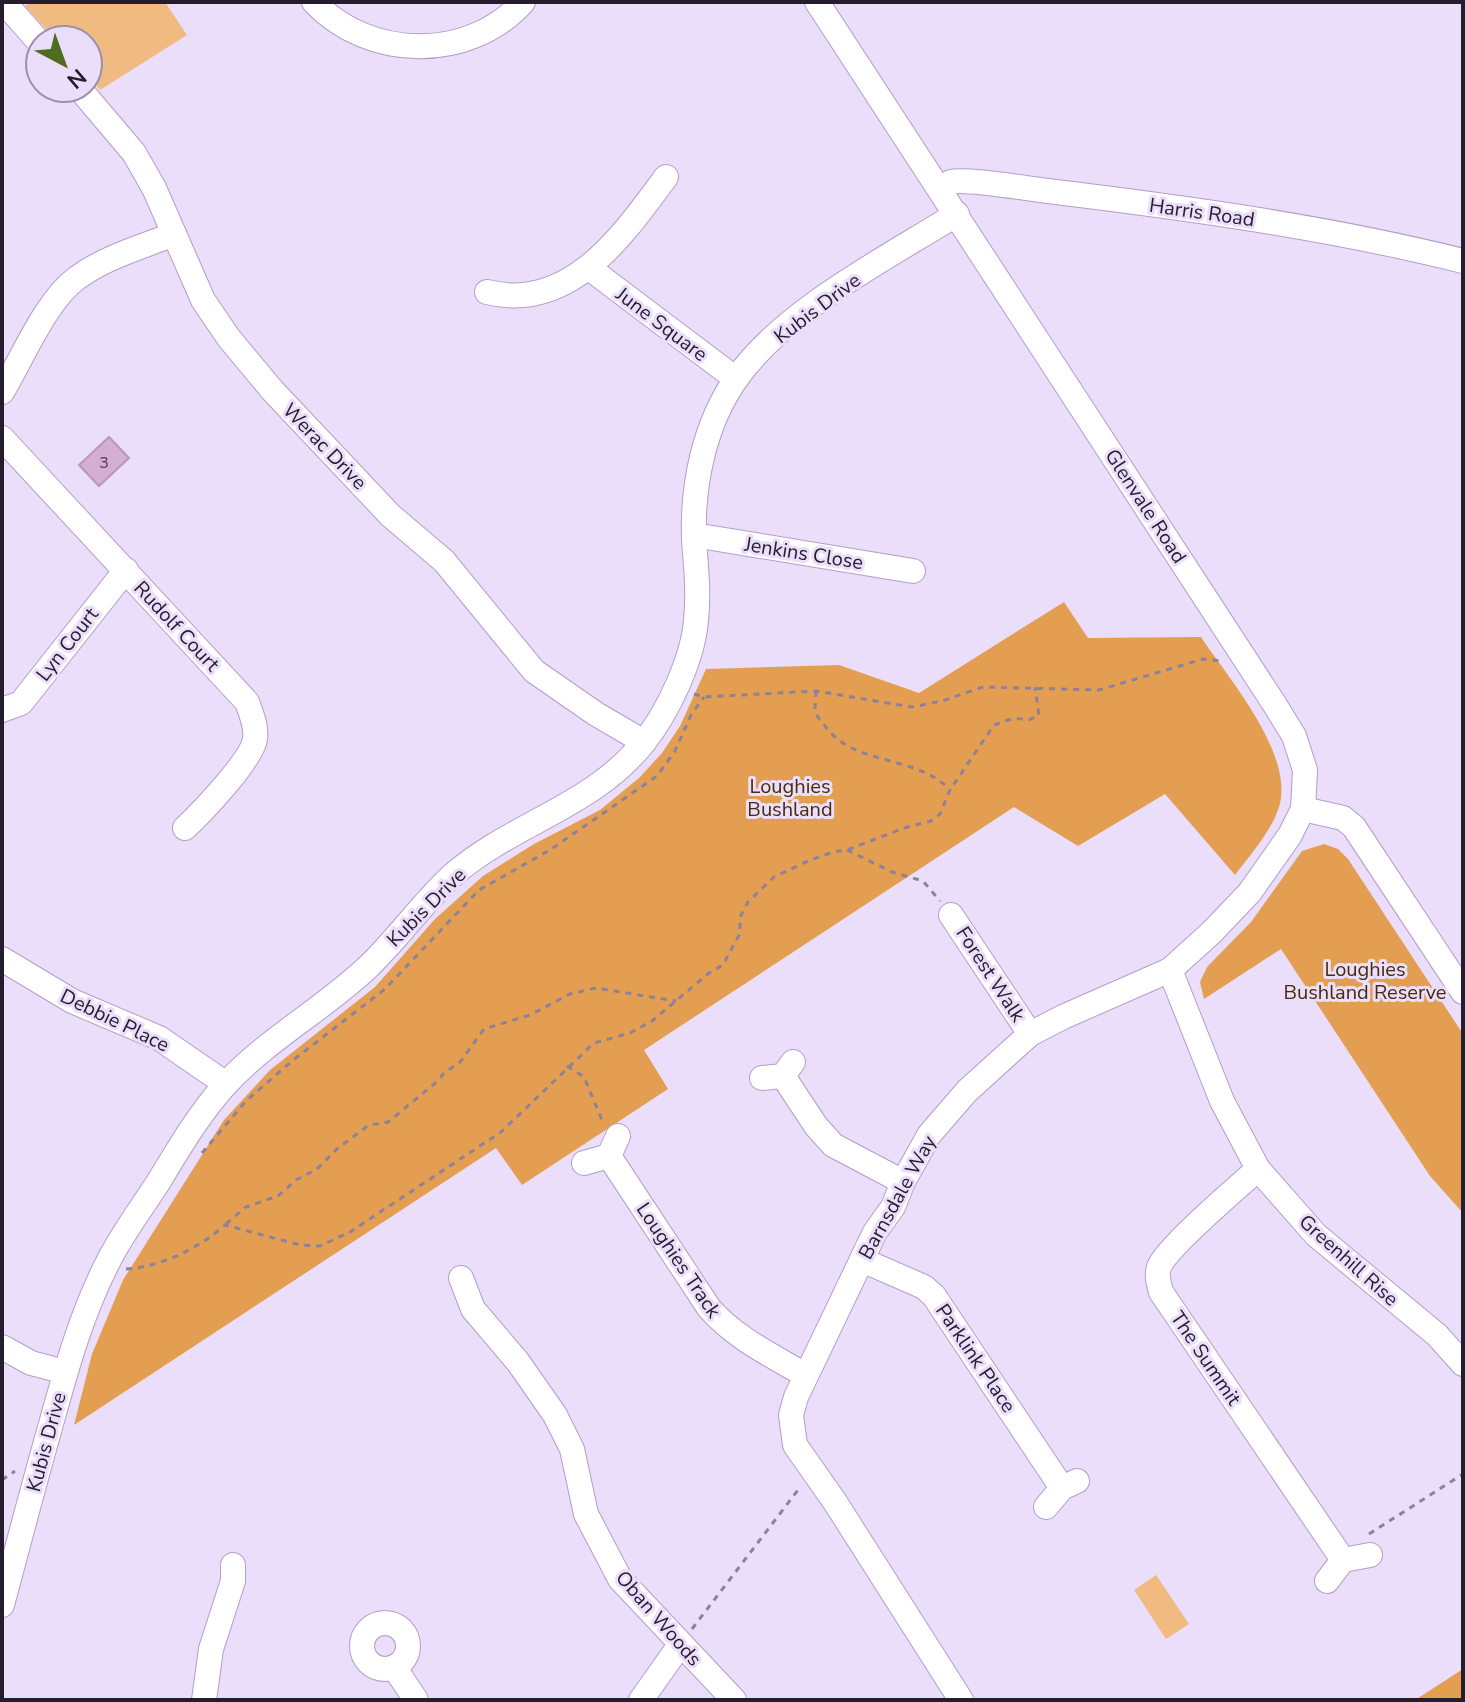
<svg xmlns="http://www.w3.org/2000/svg" width="1465" height="1702" viewBox="0 0 1465 1702" font-family="'Nunito Sans',sans-serif">
	<rect width="100%" height="100%" fill="#ebdefa"/>
	<g fill="#f0ba81">
		<polygon points="29,2 165,2 187,35 100,90 88,76 88,40 56,40 25,6"/>
		<polygon points="1156,1575 1189,1624 1166,1639 1134,1590"/>
	</g>
	<g fill="#e39e51">
		<path d="M1064,602L1088,638L1201,637C1229,679 1295,755 1279,807C1271,832 1250,855 1235,875L1165,794L1078,846L1014,807L644,1050L668,1089L522,1185L496,1148L74,1425L92,1354L123,1280L224,1120L270,1070L375,987L435,919L483,876L534,844L600,810L639,778L662,753L680,726L706,669L839,665L919,693Z"/>
		<polygon points="1324,844 1338,849 1348,859 1463,1034 1463,1213 1430,1176 1281,949 1204,999 1200,982 1207,967 1251,922 1302,851"/>
		<polygon points="1463,1669 1463,1699 1415,1700"/>
	</g>
	<polygon fill="#d5aed4" stroke="#bb96ba" stroke-width="2" points="109,437 129,458 99,486 79,465"/>
	<g fill="none" stroke-linecap="round" stroke-linejoin="round">
		<g stroke="#b39dc9" stroke-width="26">
			<g id="minor">
				<polyline points="4,2 40,43"/>
				<path d="M314,2C369,60 469,62 523,2"/>
				<polyline points="817,2 1275,705 1294,736 1305,770 1303,809 1290,835 1250,892 1212,932 1170,970 1063,1017 1030,1034 967,1091 929,1135 903,1182 893,1207 875,1232 796,1397 791,1415 795,1445 835,1502 961,1700"/>
				<polyline points="79,88 134,153 154,188 203,300 228,337 272,390 390,515 444,561 534,671 596,714 644,742"/>
				<path d="M941,189C944,187 947,184 951,182C965,178 1029,189 1048,191C1187,208 1327,227 1463,261"/>
				<polyline points="589,268 736,379"/>
				<path d="M487,292C570,313 623,235 666,177"/>
				<path d="M2,392C22,359 46,300 77,278C105,257 142,247 174,234"/>
				<path d="M2,438L247,702C251,713 257,727 255,739C252,760 201,813 185,828"/>
				<polyline points="694,535 913,571"/>
				<polyline points="2,710 21,703 126,570"/>
				<polyline points="1303,809 1343,818 1354,827 1463,992"/>
				<polyline points="951,915 1030,1034"/>
				<polyline points="2,959 72,1001 159,1038 226,1084"/>
				<polyline points="1170,970 1222,1101 1258,1169 1316,1235 1437,1335 1463,1364"/>
				<polyline points="783,1076 816,1126 833,1145 903,1182"/>
				<polyline points="762,1078 783,1076 793,1062"/>
				<path d="M609,1156L709,1308C735,1338 771,1355 805,1375"/>
				<polyline points="584,1163 609,1156 618,1136"/>
				<path d="M1258,1169C1238,1187 1167,1247 1159,1267C1156,1275 1159,1284 1161,1292L1343,1560"/>
				<polyline points="862,1260 924,1287 934,1296 1062,1488"/>
				<polyline points="461,1278 473,1309 518,1362 555,1415 572,1449 586,1514 620,1579 734,1700"/>
				<polyline points="2,1347 31,1363 65,1372"/>
				<polyline points="1046,1507 1062,1488 1077,1481"/>
				<polyline points="1327,1581 1343,1560 1370,1555"/>
				<path d="M2,1605C18,1545 34,1484 51,1424C66,1370 81,1315 107,1264C121,1235 142,1208 159,1181C179,1148 199,1114 225,1085C267,1039 324,1009 369,966C399,937 423,902 454,874C513,823 594,806 644,742C668,712 693,659 696,620C699,593 696,567 694,540C692,485 704,425 736,379C784,310 887,258 957,214"/>
				<circle cx="385" cy="1646" r="23"/>
				<polyline points="394,1667 416,1700"/>
				<polyline points="204,1700 211,1649 233,1581 233,1565"/>
				<polyline points="641,1700 680,1645"/>
			</g>
		</g>
		<g stroke="#8d8299" stroke-width="3" stroke-dasharray="6 6" stroke-linecap="butt">
			<path d="M816,691C816,697 815,704 815,710C816,716 821,721 825,726C855,767 916,754 950,790"/>
			<polyline points="694,694 704,697 816,691 912,707 942,701 983,687 1099,690 1203,659 1221,661"/>
			<polyline points="847,850 892,872 923,881 940,901"/>
			<polyline points="567,1066 584,1077 604,1125"/>
			<polyline points="202,1153 246,1101 292,1061 385,989 479,890 550,850 657,776 675,751 691,715 704,697"/>
			<polyline points="226,1224 246,1207 278,1196 296,1180 317,1169 338,1148 369,1125 388,1122 439,1080 443,1074 461,1061 484,1029 530,1015 570,994 596,988 676,1001"/>
			<path d="M126,1269C161,1267 199,1248 225,1225L300,1245L320,1246L350,1232L501,1132L594,1043L630,1033L652,1021L709,973L723,965L739,935L741,915L748,902L774,877L808,861L833,852L847,850L904,828L931,821L940,814L950,790L994,725L1014,718L1029,720L1039,715L1035,687"/>
			<polyline points="2,1480 15,1471"/>
			<polyline points="1369,1534 1463,1474"/>
			<polyline points="692,1629 801,1486"/>
		</g>
		<use href="#minor" stroke="#fff" stroke-width="24"/>
	</g>
	<g text-anchor="middle" stroke-width="6" stroke-linejoin="round" paint-order="stroke">
		<g font-size="16" fill="#514057">
			<text x="104" y="468">3</text>
		</g>
		<g font-size="20" fill="#251c2d" stroke="#ebdefa">
			<text transform="translate(1202 212) rotate(8)" y="7">Harris Road</text>
			<text transform="translate(817 308) rotate(-37)" y="7">Kubis Drive</text>
			<text transform="translate(662 324) rotate(37)" y="7">June Square</text>
			<text transform="translate(325 446) rotate(46)" y="7">Werac Drive</text>
			<text transform="translate(1146 506) rotate(57)" y="7">Glenvale Road</text>
			<text transform="translate(804 553) rotate(9)" y="7">Jenkins Close</text>
			<text transform="translate(177 626) rotate(47)" y="7">Rudolf Court</text>
			<text transform="translate(67 644) rotate(-52)" y="7">Lyn Court</text>
			<text transform="translate(426 907) rotate(-45)" y="7">Kubis Drive</text>
			<text transform="translate(991 974) rotate(57)" y="7">Forest Walk</text>
			<text transform="translate(115 1020) rotate(26)" y="7">Debbie Place</text>
			<text transform="translate(897 1197) rotate(-61)" y="7">Barnsdale Way</text>
			<text transform="translate(679 1260) rotate(56)" y="7">Loughies Track</text>
			<text transform="translate(1349 1260) rotate(42)" y="7">Greenhill Rise</text>
			<text transform="translate(976 1358) rotate(56)" y="7">Parklink Place</text>
			<text transform="translate(1206 1358) rotate(56)" y="7">The Summit</text>
			<text transform="translate(46 1442) rotate(-75)" y="7">Kubis Drive</text>
			<text transform="translate(659 1618) rotate(49)" y="7">Oban Woods</text>
		</g>
		<g font-size="20" fill="#472b09" stroke="#ebdefa">
			<text x="790" y="793">Loughies<tspan x="790" dy="23">Bushland</tspan></text>
			<text x="1365" y="976">Loughies<tspan x="1365" dy="23">Bushland Reserve</tspan></text>
		</g>
	</g>
	<rect width="1465" height="1702" fill="none" stroke="#251c2d" stroke-width="8"/>
	<g transform="translate(64 64) rotate(139)"><circle r="38" fill="#ebdefa" stroke="#9c90a8" stroke-width="2"/>
	<path d="M0-6L14 30L0 20L-14 30Z" fill="#506c1f"/>
	<text y="-12" font-size="22" font-weight="bold" text-anchor="middle" fill="#251c2d">N</text>
	</g>
</svg>
